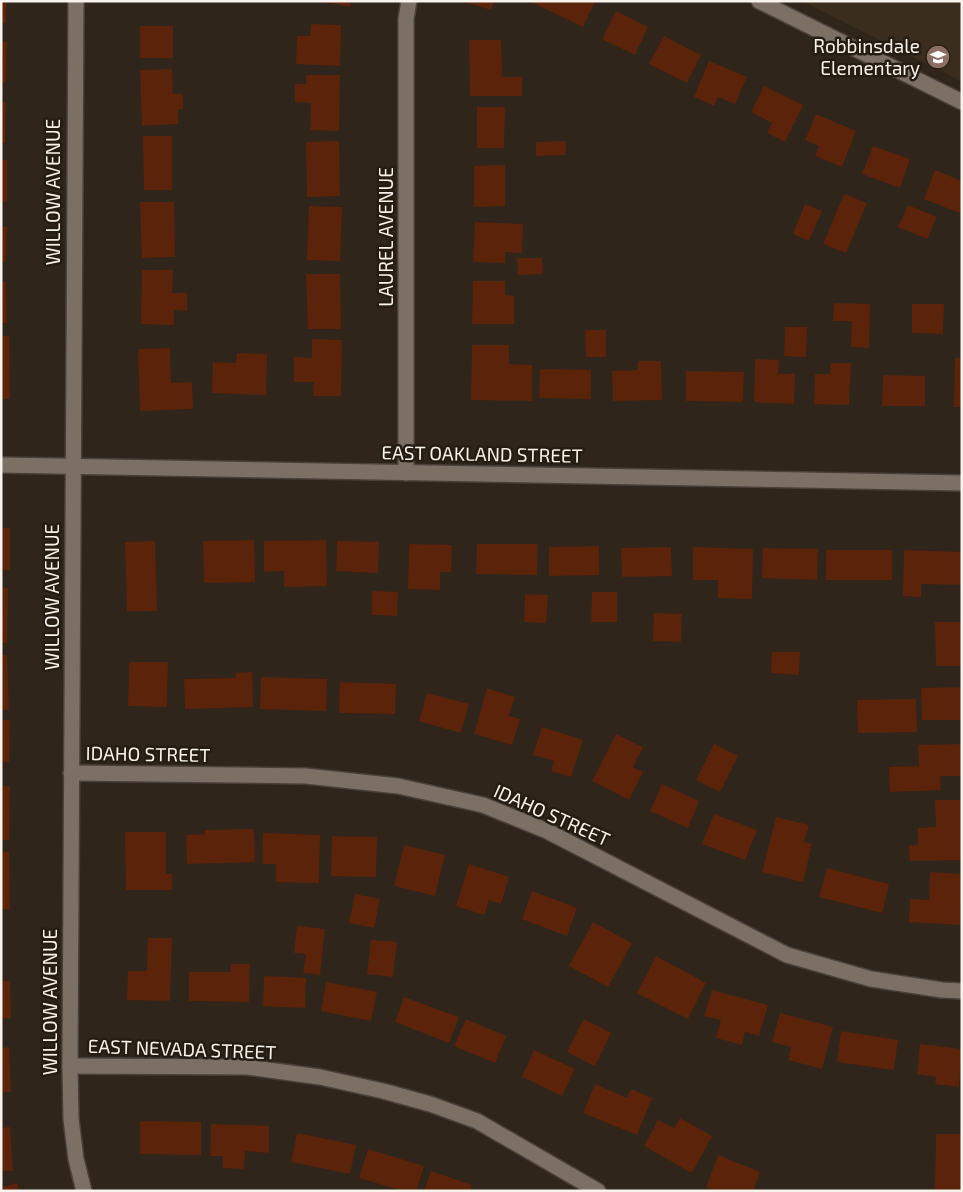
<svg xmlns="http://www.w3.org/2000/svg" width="963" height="1192" viewBox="0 0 963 1192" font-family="'Exo 2',sans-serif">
	<rect width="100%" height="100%" fill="#2f251b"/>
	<polygon fill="#3b2d1e" points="802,1 962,1 962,81 961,81"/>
	<g fill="#5a230a">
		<rect x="1" y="1" width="5" height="22"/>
		<polygon points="322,1 351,1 350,7"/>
		<polygon points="462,1 494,1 491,10"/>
		<polygon points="529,1 595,1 583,27"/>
		<polygon points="616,11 648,27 635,55 602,39"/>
		<polygon points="311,24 341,25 340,66 296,64 297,36 310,36"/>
		<rect x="140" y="26" width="33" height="32"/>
		<polygon points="664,36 701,55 687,83 649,64"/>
		<polygon points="469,40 501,40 502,77 522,77 522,96 470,96"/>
		<polygon points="1,42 7,42 6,83 1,83"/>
		<polygon points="709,61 747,77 735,104 718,97 714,106 694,97"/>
		<polygon points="172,69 173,94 183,94 183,109 178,109 178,124 142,126 140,70"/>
		<polygon points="306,75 340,75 339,131 310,130 311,103 295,102 295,84 306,84"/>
		<polygon points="764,86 803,105 785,142 767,133 772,123 751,112"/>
		<polygon points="1,102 6,102 5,143 1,143"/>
		<polygon points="477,107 505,107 504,148 477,148"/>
		<polygon points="816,114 856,131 842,167 815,156 819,146 805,140"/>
		<polygon points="143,136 172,136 172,190 144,190"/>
		<polygon points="339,141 340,196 307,197 306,142"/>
		<polygon points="566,141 566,155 536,156 536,142"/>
		<polygon points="873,146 910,159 900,188 862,174"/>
		<rect x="1" y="160" width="6" height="42"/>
		<polygon points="505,165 505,206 474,207 474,166"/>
		<polygon points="935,170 962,181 962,214 924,199"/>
		<polygon points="844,194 867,203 846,253 823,244"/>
		<polygon points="140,202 174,202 175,257 142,258"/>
		<polygon points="805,204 822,211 809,241 793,234"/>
		<polygon points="908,205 937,217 927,239 898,227"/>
		<polygon points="309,206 342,207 340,261 307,260"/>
		<polygon points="475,222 523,224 522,253 505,252 505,263 473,262"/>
		<polygon points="1,227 7,227 6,261 1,261"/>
		<polygon points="517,258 542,258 543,274 518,275"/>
		<polygon points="142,270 173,270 172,293 187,293 187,311 174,310 174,325 141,324"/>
		<polygon points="306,274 340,274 341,329 308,329"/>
		<polygon points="473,281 505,281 505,295 514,296 514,324 472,324"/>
		<polygon points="1,282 6,282 7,323 1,323"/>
		<polygon points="834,303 870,304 869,348 851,347 852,321 833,321"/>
		<polygon points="912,304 944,304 943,334 912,333"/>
		<polygon points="785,327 807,327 806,357 784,356"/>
		<polygon points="585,330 606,330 606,357 586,357"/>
		<polygon points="1,336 9,336 10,399 1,399"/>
		<polygon points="312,339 342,340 341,396 313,396 314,382 294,382 294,357 312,358"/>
		<polygon points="472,345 509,345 509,364 532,365 532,401 471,400"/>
		<polygon points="170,348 171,383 192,382 193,409 140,411 138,349"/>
		<polygon points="237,353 267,354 266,395 212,393 213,362 236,363"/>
		<polygon points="955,358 962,358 962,407 954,407"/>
		<polygon points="755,359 779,360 778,374 795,374 794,404 754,402"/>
		<polygon points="638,361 661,361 662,400 613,401 612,371 638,370"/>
		<polygon points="831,363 851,363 849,405 814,404 815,374 830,374"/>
		<polygon points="540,369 591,370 591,399 539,398"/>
		<polygon points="686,371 744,372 743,402 686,401"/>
		<polygon points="883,375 925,376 925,406 882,406"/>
		<rect x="1" y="528" width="9" height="42"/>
		<polygon points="254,540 255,582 204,583 203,541"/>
		<polygon points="326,540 327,586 284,587 284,571 264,572 264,541"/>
		<polygon points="155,541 157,611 127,611 125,542"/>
		<polygon points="337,541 379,542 378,573 336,571"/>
		<polygon points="409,544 452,545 451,572 440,572 440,590 408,589"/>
		<polygon points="477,544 538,544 537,575 476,574"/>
		<polygon points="599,546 599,575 549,576 549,547"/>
		<polygon points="671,547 672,576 622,577 621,548"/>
		<polygon points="693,547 753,549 752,599 718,598 718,580 693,580"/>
		<polygon points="763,548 818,549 817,580 762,578"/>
		<rect x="826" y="550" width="66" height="30"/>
		<polygon points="904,550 962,552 962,585 921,584 921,597 903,596"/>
		<polygon points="1,587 8,588 7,643 1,643"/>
		<polygon points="372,591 398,592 397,616 372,615"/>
		<polygon points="592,592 617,592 617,622 591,622"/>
		<polygon points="525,594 548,595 546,623 524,622"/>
		<polygon points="654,613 682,614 681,642 653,641"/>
		<polygon points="935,622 962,622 962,666 936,666"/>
		<polygon points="772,652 800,652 799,675 771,673"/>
		<polygon points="1,655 7,655 9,710 1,710"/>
		<polygon points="129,662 168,662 167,707 128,706"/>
		<polygon points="252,672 253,707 185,709 184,679 236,678 236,673"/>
		<polygon points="261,677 327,679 326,711 260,709"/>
		<polygon points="340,682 396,684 395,714 339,713"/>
		<polygon points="962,687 962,720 922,720 921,688"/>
		<polygon points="487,688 515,697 509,716 520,719 512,745 474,734"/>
		<polygon points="427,693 469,704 461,733 419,721"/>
		<polygon points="916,699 917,732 858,733 857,700"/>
		<polygon points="1,720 10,720 9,762 1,762"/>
		<polygon points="542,727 583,740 571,777 551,771 554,761 533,755"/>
		<polygon points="616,734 643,747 633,767 643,772 629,800 592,781"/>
		<polygon points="714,744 738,756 720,792 696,780"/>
		<polygon points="962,744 962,776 940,776 941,790 890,792 889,767 919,766 918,745"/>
		<polygon points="662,784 699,801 688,828 650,811"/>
		<polygon points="1,786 10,786 9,840 1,840"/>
		<polygon points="935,800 962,800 962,860 910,861 909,846 918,845 918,828 936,827"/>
		<polygon points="714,814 757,830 745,860 702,844"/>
		<polygon points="776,817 809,825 804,842 812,844 803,882 762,872"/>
		<polygon points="254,829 255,862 187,864 186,835 205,834 205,830"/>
		<polygon points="125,832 166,832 166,874 172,874 172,890 126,890"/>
		<polygon points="263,833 320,835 319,883 276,882 276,864 262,864"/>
		<polygon points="332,836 377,837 376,877 331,876"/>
		<polygon points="404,845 445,855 435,896 394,886"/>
		<polygon points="1,852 9,852 10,909 1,909"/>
		<polygon points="469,864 509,877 501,904 489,900 484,915 456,906"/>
		<polygon points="827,868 889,884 882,913 819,897"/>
		<polygon points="930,872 962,874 960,925 909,922 910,899 929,900"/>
		<polygon points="532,891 577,908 567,936 522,919"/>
		<polygon points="355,894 380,899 374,928 349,923"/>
		<polygon points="593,922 632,943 608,987 569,966"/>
		<polygon points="297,926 325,929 320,975 303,973 306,954 294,953"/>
		<polygon points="148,938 172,938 170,1001 127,1000 128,971 147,971"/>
		<polygon points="371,940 397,942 393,977 367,974"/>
		<polygon points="656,956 706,983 688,1019 637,993"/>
		<polygon points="231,964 250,964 249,1002 189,1001 189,972 231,972"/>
		<polygon points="264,976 306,978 305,1008 263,1006"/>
		<polygon points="1,981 10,981 11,1018 1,1018"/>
		<polygon points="326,982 377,992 371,1021 321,1011"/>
		<polygon points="712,990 768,1005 759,1036 745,1032 742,1045 716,1038 721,1020 704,1016"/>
		<polygon points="404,997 459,1017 449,1043 395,1022"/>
		<polygon points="780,1013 833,1027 822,1069 788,1060 791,1047 772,1042"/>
		<polygon points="466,1019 506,1036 495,1063 454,1046"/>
		<polygon points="584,1019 611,1033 595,1066 567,1052"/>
		<polygon points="841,1031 898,1040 894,1070 837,1062"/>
		<polygon points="920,1044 962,1049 959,1087 935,1084 936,1077 917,1074"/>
		<polygon points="9,1047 11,1092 1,1092 1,1048"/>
		<polygon points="534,1050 575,1069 562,1096 522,1077"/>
		<polygon points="595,1084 627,1098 631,1089 652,1098 637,1135 583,1113"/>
		<polygon points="680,1118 712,1136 692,1173 644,1146 658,1120 674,1128"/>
		<polygon points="140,1121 201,1122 201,1155 140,1154"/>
		<polygon points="211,1124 269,1126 269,1153 245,1151 244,1169 223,1168 223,1156 210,1156"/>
		<polygon points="10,1127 13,1171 1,1171 1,1128"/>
		<polygon points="297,1133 356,1145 350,1174 291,1162"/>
		<polygon points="936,1134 962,1134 962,1191 935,1190"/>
		<polygon points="368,1149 424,1166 416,1191 403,1191 359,1178"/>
		<polygon points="718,1155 760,1172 753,1191 717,1191 706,1187"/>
		<polygon points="431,1171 472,1185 470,1191 424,1191"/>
		<polygon points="17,1183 19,1191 1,1191 1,1187"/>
	</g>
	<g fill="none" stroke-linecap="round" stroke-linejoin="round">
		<g stroke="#494038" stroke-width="18">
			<g id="minor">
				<polyline points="76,1 70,1066 71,1119 76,1159 84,1191"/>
				<polyline points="759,1 962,102"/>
				<polyline points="406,473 406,19 409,1"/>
				<polyline points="71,773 306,776 398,786 483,805 547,831 787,955 871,979 942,990 962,991"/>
				<polyline points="70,1066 247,1067 320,1077 383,1091 430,1104 477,1121 598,1191"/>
			</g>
		</g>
		<g stroke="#494038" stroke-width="18">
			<polyline id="tertiary" points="1,465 962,483"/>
		</g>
		<use href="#minor" stroke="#7c7065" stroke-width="15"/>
		<use href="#tertiary" stroke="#7c7065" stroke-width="15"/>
	</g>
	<defs>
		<g id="school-disc" transform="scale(1.25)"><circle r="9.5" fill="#8d6e63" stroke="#251c12"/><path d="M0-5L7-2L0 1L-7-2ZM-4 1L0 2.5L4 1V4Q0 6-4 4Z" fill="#fff"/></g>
	</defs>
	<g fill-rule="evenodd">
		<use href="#school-disc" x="938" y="57"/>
	</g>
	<g text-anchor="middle" stroke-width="5" stroke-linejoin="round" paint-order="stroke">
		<g font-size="19" fill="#f9f2eb" stroke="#251c12" text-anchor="end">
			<text x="920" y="53">Robbinsdale<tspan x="920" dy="22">Elementary</tspan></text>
		</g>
		<g font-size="19" fill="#f9f2eb" stroke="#251c12">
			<text transform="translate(53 192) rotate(-90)" y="7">WILLOW AVENUE</text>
			<text transform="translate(386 237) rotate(-90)" y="7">LAUREL AVENUE</text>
			<text transform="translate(482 454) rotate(1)" y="7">EAST OAKLAND STREET</text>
			<text transform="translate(52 597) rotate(-90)" y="7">WILLOW AVENUE</text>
			<text transform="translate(148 754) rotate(1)" y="7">IDAHO STREET</text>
			<text transform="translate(552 815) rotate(24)" y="7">IDAHO STREET</text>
			<text transform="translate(50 1002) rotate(-90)" y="7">WILLOW AVENUE</text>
			<text transform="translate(182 1049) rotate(2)" y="7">EAST NEVADA STREET</text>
		</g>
	</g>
	<rect width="963" height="1192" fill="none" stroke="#f9f2eb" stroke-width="5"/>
</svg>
